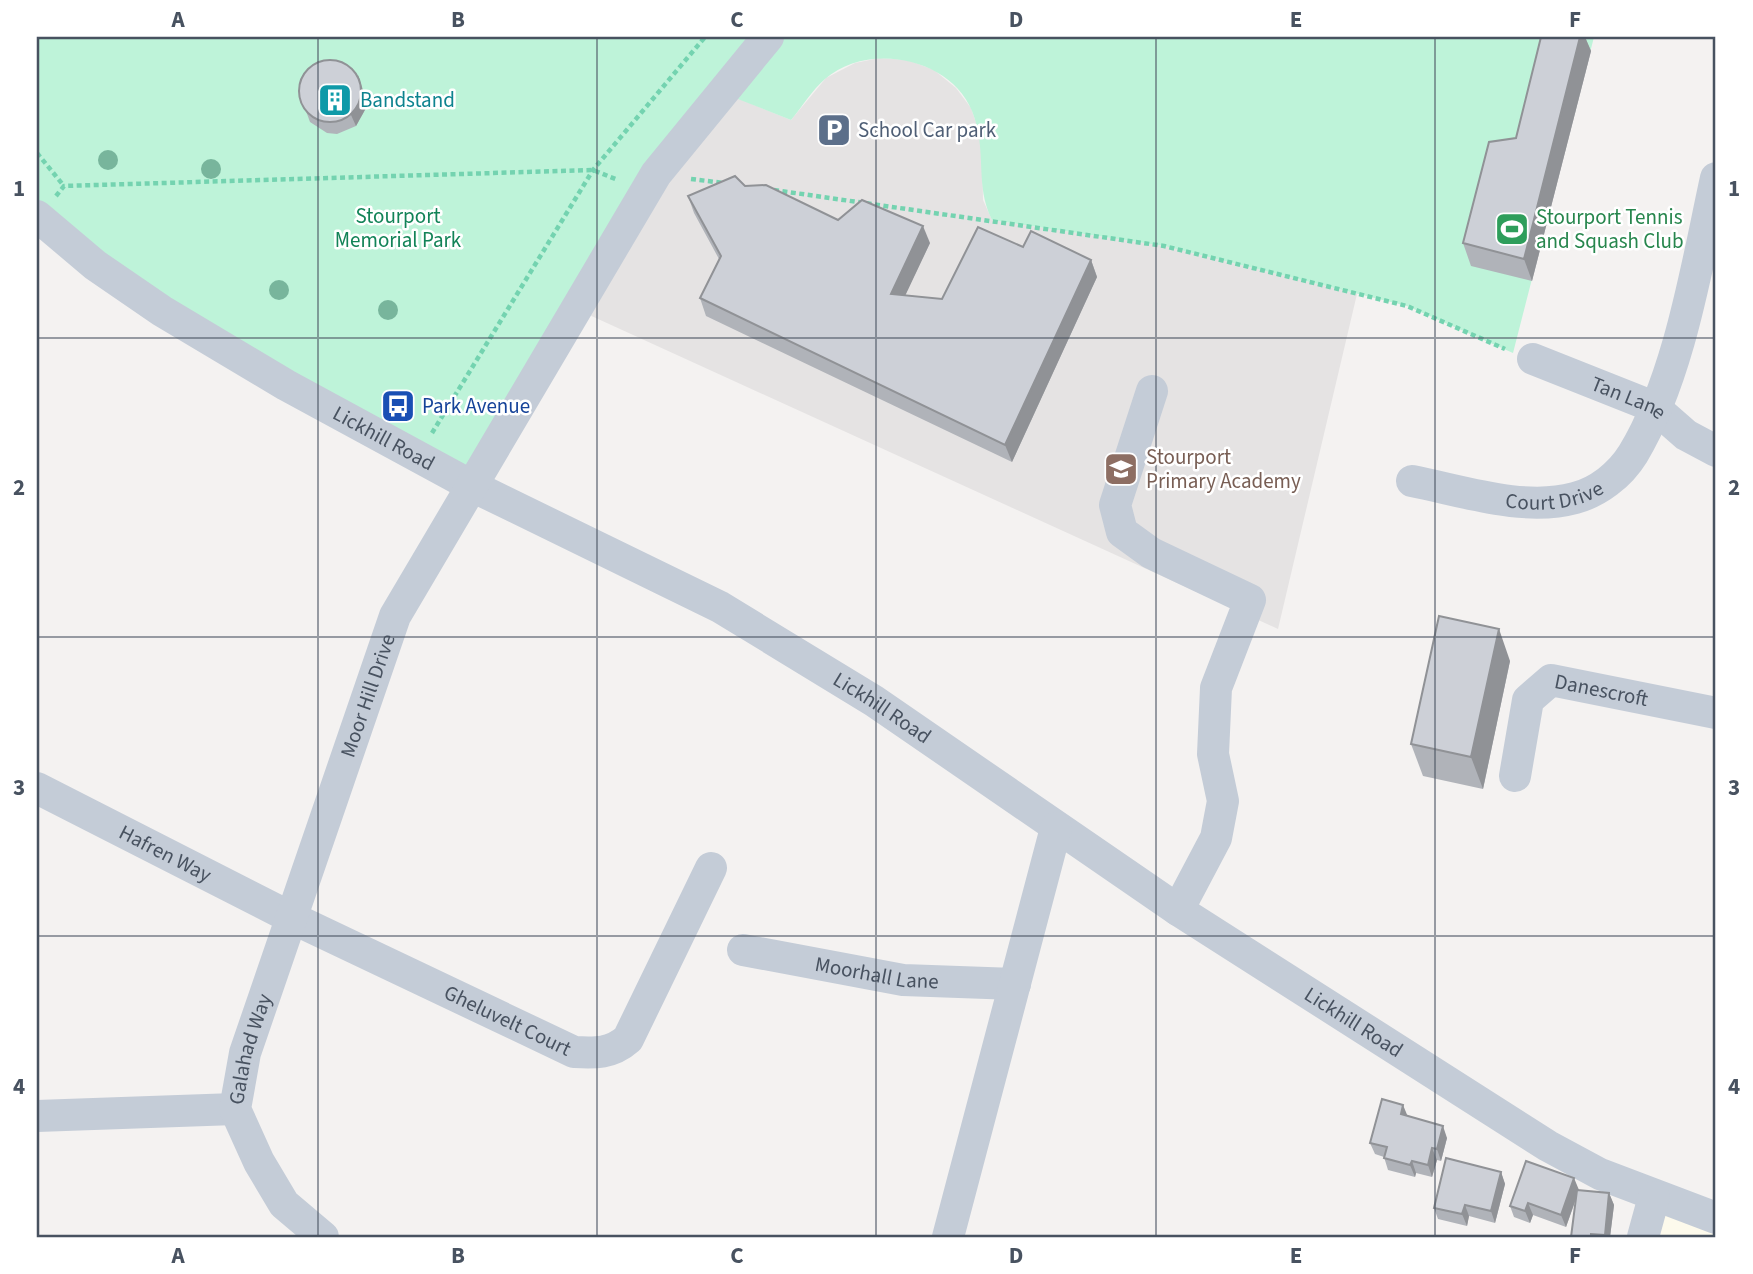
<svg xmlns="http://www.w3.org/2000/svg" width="1753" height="1274" viewBox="0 0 1753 1274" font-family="'Source Sans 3',sans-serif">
	<rect width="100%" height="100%" fill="#f4f2f1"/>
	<polygon fill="#fdfaec" points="1654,1197 1716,1218 1716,1237 1643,1237"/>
	<polygon fill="#e5e3e3" points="879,58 908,60 934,70 956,88 971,108 982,140 983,200 992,220 1164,246 1357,294 1278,629 574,308 720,91 791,120 826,78 855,63"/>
	<path fill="#bef3d9" d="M37,37H1594L1513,353L1407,306L1164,246L992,220C974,184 988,151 972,111C951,58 868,41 825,79C812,90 802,107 791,120L720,92L472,486L37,216Z"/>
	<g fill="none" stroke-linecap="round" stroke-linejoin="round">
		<g stroke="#74d3b0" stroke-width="4.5" stroke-dasharray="5 3.5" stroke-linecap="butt">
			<polyline points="37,153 64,186"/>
			<polyline points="691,179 724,183"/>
			<polyline points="774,190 1164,246 1407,306 1505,349"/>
			<polyline points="56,196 64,186 593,170 618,180"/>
			<polyline points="432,433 593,170 705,37"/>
		</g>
		<g stroke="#c4ccd7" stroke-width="32">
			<path id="s1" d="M37,216L95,265L162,311L286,385L472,486L720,607L874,701L1178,910L1548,1146L1600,1174L1716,1218"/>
			<path id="s2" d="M1533,359L1654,407L1686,435L1716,451"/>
			<polyline points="1152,391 1115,505 1122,532 1151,553 1250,600 1216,688 1213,754 1223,801 1216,838 1178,910"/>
			<path id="s3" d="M1412,481C1463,491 1524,512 1575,498C1598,492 1620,475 1633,454C1679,378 1697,265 1716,178"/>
			<path id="s4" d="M1515,776L1528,700L1551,680L1716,713"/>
			<path id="s5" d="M37,788L292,918L574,1052C595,1053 611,1054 628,1039L711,868"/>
			<path id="s6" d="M743,950L903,980L1015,984"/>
			<polyline points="37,1116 235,1109"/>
			<path id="s7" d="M323,1237L284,1204L259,1162L235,1109L245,1053L395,616L656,174L768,37"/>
			<polyline points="948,1237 1056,828"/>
			<polyline points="1643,1237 1654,1197"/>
		</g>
	</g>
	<g fill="#78b59c">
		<circle cx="108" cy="160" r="10"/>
		<circle cx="211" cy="169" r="10"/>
		<circle cx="279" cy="290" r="10"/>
		<circle cx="388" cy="310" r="10"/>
	</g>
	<g fill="#b0b3b9">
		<polygon points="1541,37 1585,37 1591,51 1532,281 1471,266 1463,243 1516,138"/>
		<polygon points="362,87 366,108 356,126 337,134 327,133 310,122 299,92"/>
		<polygon points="745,186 838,220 930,243 905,295 942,299 1023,247 1091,260 1097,277 1012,462 706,316 700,298 719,259 694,213 688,196"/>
		<polygon points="1510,661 1483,789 1423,776 1411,744"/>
		<polygon points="1407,1116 1447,1138 1441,1161 1437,1160 1432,1177 1416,1173 1415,1177 1388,1170 1384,1157 1375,1154 1370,1143"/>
		<polygon points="1501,1172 1505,1184 1495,1223 1469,1216 1467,1226 1438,1219 1434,1208"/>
		<polygon points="1579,1190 1609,1193 1614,1205 1610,1237 1571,1237 1576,1199 1566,1227 1533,1215 1530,1223 1514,1217 1510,1206"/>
	</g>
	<g fill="#909296">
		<polygon points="1580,37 1585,37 1591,51 1532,281 1524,259"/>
		<polygon points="358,75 362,87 366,108 356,126 351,115"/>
		<polygon points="923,226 930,243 898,311 891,294"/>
		<polygon points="1091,260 1097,277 1012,462 1005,445"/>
		<polygon points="1499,629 1510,661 1483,789 1471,757"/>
		<polygon points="1403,1105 1408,1117 1401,1114"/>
		<polygon points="1443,1126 1447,1138 1441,1161 1437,1149"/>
		<polygon points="1432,1148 1437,1160 1432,1177 1428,1165"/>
		<polygon points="1412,1161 1416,1173 1415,1177 1410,1165"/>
		<polygon points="1501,1172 1505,1184 1495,1223 1491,1211"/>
		<polygon points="1574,1178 1579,1190 1566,1227 1561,1215"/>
		<polygon points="1609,1193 1614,1205 1610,1237 1606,1237 1605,1235"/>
		<polygon points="1528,1203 1533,1215 1530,1223 1525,1211"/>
		<polygon points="1465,1205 1469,1216 1467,1226 1462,1214"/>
	</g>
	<g fill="#cdd0d7" stroke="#909296" stroke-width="2">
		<polygon points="1541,37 1580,37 1524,259 1463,243 1489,142 1516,138"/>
		<circle cx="330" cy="91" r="31"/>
		<polygon points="735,176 745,186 766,185 838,220 862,200 923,226 891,294 942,299 978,227 1023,247 1031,231 1091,260 1005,445 700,298 721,256 688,196"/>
		<polygon points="1439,616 1499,629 1471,757 1411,744"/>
		<polygon points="1382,1099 1403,1105 1401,1114 1443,1126 1437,1149 1432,1148 1428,1165 1412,1161 1410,1165 1384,1158 1387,1147 1370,1143"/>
		<polygon points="1446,1158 1501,1172 1491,1211 1465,1205 1462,1214 1434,1208"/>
		<polygon points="1526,1161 1574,1178 1561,1215 1528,1203 1525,1211 1510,1206"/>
		<polygon points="1577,1190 1609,1193 1605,1235 1591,1234 1591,1237 1571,1237"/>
	</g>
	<path fill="none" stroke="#485260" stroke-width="2" stroke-opacity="0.55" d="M318,37V1237M597,37V1237M876,37V1237M1156,37V1237M1435,37V1237M37,338H1716M37,637H1716M37,936H1716"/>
	<defs>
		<g id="building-square" transform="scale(1.75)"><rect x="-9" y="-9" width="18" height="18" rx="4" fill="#0f9aa8" stroke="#fff"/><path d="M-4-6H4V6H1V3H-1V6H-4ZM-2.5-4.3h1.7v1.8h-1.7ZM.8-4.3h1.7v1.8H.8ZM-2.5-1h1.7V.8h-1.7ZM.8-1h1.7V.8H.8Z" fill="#fff"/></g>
		<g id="parking-square" transform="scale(1.75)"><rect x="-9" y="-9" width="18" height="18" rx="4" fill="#5c6f8a" stroke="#fff"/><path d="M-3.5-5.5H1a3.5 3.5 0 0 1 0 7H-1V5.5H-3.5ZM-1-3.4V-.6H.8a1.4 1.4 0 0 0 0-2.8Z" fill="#fff"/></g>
		<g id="stadium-square" transform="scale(1.75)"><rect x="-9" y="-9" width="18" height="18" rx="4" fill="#2e9e5b" stroke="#fff"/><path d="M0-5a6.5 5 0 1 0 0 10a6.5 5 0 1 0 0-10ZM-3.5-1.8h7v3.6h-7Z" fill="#fff"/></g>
		<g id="bus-square" transform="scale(1.75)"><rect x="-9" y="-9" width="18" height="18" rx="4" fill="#1a4fb4" stroke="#fff"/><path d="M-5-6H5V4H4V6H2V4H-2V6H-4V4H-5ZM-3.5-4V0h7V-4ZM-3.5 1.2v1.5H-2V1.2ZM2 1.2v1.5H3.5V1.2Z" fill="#fff"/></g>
		<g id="school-square" transform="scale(1.75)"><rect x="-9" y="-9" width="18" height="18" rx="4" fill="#8d6e63" stroke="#fff"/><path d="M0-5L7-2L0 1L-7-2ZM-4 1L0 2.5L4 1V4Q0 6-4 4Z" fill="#fff"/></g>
	</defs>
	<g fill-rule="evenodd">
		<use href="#building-square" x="335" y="100"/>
		<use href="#parking-square" x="834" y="130"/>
		<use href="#stadium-square" x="1512" y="229"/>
		<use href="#bus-square" x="398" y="406"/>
		<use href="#school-square" x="1121" y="469"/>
	</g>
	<g text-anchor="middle" stroke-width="5" stroke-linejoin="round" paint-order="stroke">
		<g font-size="21" fill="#0d838f" stroke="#fff" text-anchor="start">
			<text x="360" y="107">Bandstand</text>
		</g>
		<g font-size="21" fill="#4e5e75" stroke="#fff" text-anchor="start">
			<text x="858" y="137">School Car park</text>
		</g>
		<g font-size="21" fill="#128357" stroke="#fff">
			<text x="398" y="223">Stourport<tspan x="398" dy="24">Memorial Park</tspan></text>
		</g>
		<g font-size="21" fill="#27864d" stroke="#fff" text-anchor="start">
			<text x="1536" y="224">Stourport Tennis<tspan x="1536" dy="24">and Squash Club</tspan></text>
		</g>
		<g font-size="21" fill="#485260" stroke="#fff">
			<text dy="7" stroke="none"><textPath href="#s2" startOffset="103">Tan Lane</textPath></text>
			<text dy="7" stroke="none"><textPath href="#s1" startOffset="413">Lickhill Road</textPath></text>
			<text dy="7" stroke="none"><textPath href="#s3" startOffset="145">Court Drive</textPath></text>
			<text dy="7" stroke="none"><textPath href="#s4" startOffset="159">Danescroft</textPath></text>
			<text dy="7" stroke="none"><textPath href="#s7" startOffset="593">Moor Hill Drive</textPath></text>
			<text dy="7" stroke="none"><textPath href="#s1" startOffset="980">Lickhill Road</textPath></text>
			<text dy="7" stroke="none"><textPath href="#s5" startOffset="144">Hafren Way</textPath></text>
			<text dy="7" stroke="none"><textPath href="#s6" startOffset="136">Moorhall Lane</textPath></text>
			<text dy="7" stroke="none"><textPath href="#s5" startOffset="525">Gheluvelt Court</textPath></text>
			<text dy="7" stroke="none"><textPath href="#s1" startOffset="1547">Lickhill Road</textPath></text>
			<text dy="7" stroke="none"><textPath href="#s7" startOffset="220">Galahad Way</textPath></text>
		</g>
		<g font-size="21" fill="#164399" stroke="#fff" text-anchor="start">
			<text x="422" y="413">Park Avenue</text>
		</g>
		<g font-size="21" fill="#785e54" stroke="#fff" text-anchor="start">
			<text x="1146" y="464">Stourport<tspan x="1146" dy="24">Primary Academy</tspan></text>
		</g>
	</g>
	<rect width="1753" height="1274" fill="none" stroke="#ffffff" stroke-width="77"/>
	<rect x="38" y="38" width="1676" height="1198" fill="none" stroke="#485260" stroke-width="2.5"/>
	<g font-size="23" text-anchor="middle" font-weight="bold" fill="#485260">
		<text x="178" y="27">A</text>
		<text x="458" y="27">B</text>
		<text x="737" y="27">C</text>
		<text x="1016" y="27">D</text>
		<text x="1296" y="27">E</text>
		<text x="1575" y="27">F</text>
		<text x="19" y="196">1</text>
		<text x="1734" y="196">1</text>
		<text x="19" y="495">2</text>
		<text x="1734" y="495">2</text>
		<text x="19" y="795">3</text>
		<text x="1734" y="795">3</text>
		<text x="19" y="1094">4</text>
		<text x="1734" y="1094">4</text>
		<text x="178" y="1263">A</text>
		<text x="458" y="1263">B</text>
		<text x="737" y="1263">C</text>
		<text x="1016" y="1263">D</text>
		<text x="1296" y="1263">E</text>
		<text x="1575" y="1263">F</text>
	</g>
</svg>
